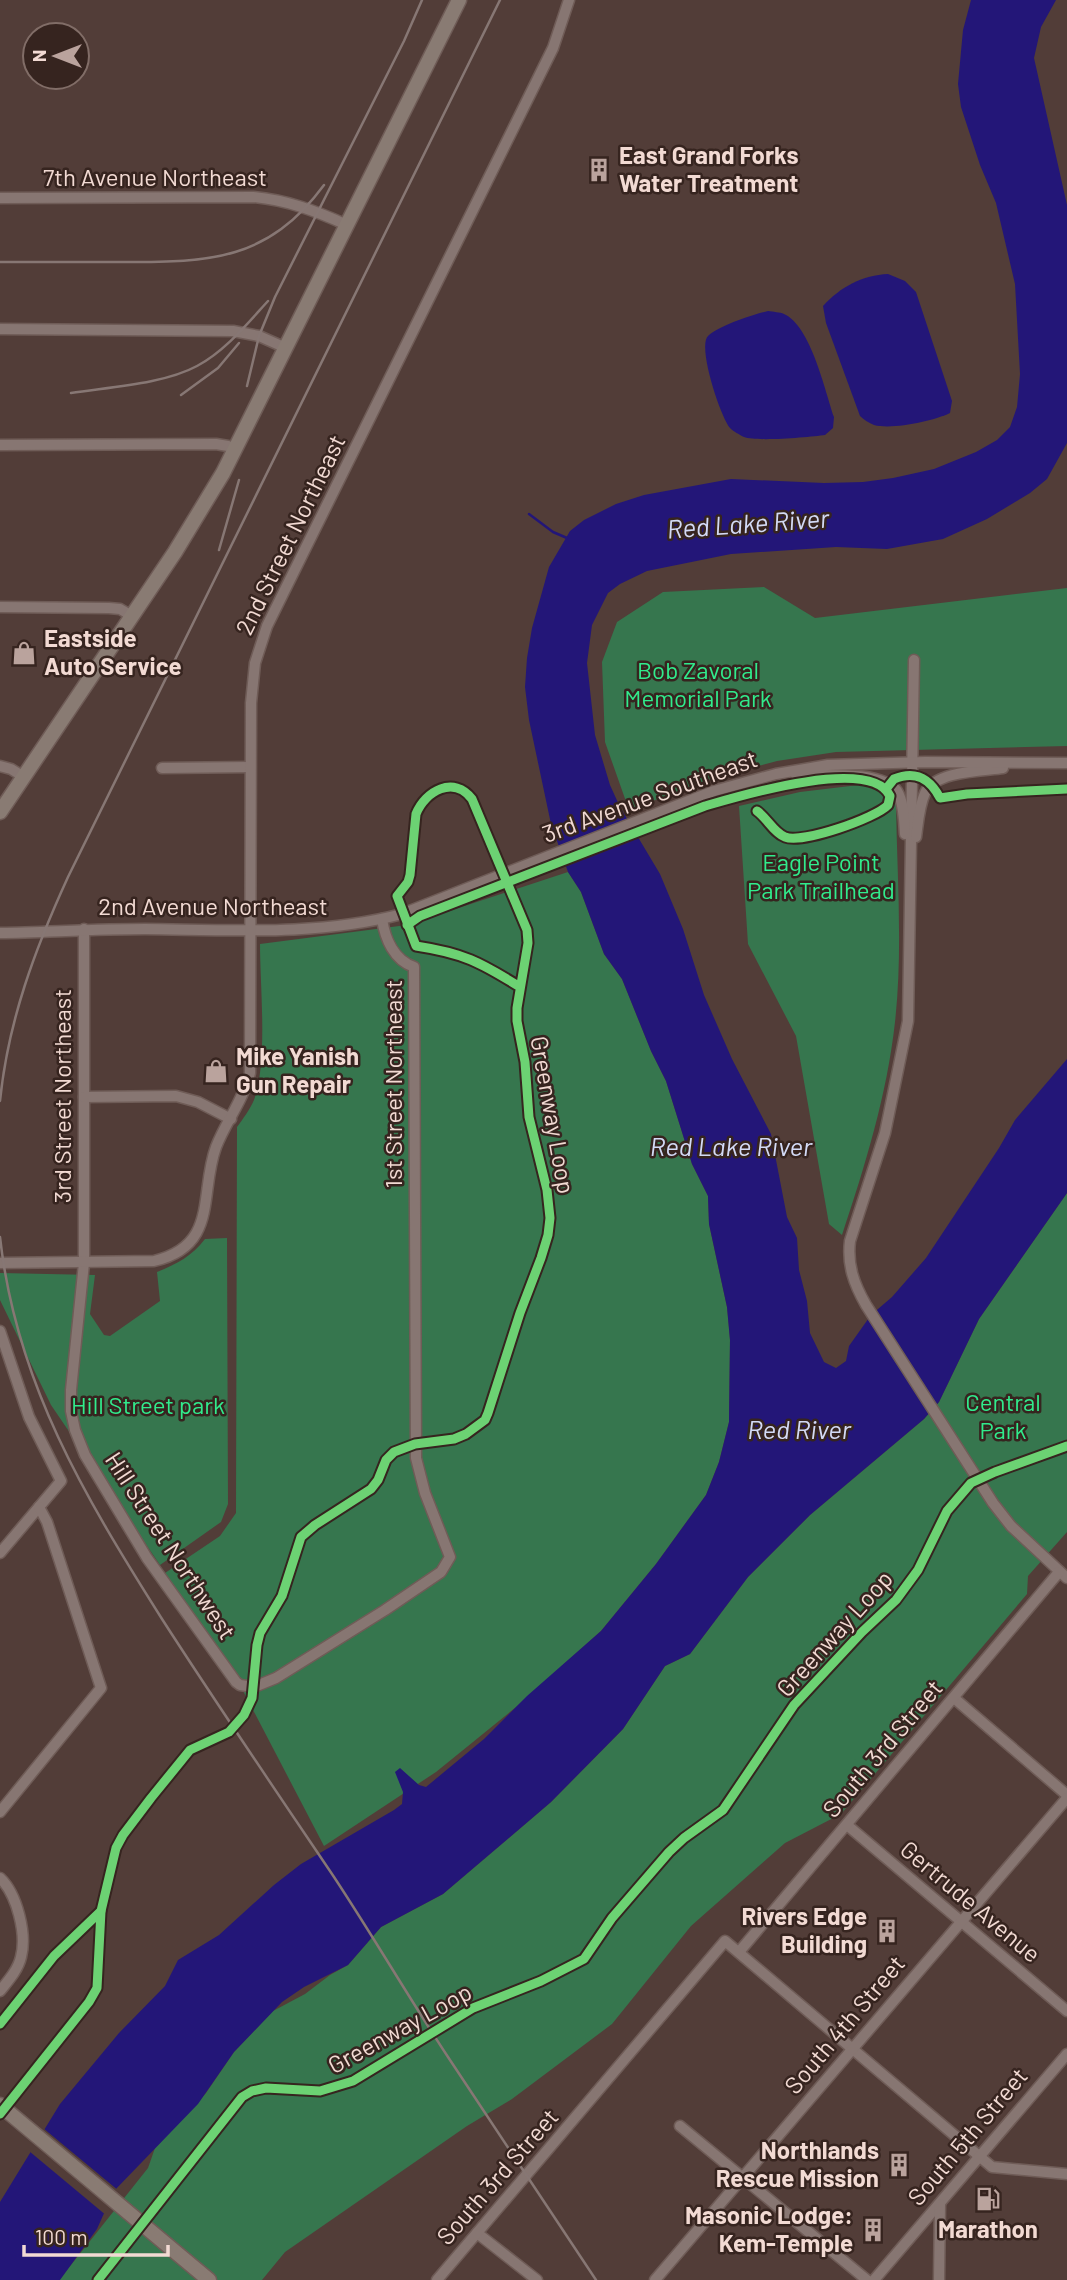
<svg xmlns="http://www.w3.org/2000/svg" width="1067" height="2280" viewBox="0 0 1067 2280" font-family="Barlow,sans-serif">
	<rect width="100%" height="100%" fill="#523d38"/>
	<g fill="#36764e">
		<polygon points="764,587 815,618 1067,588 1067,746 836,752 777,761 707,780 629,810 605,742 602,662 617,622 663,592"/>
		<path d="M867,784L882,789L896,804C897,876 903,950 895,1022C887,1095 865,1166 842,1235L829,1224L796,1036L748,944L739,806L800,792Z"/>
		<path d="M568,872L581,892L604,954L622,979L651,1051L666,1081L692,1164L708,1196L709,1224L727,1307L730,1340L729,1422L719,1462L706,1495L656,1564L601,1631L516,1707L436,1772L324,1846L240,1685L165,1573L220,1536L236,1513L237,1127C243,1119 250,1109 254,1100C268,1062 260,986 260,944L407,925Z"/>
		<polygon points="1067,1193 1067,1532 1028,1576 1027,1594 841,1814 785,1843 691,1926 612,2024 512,2099 467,2126 285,2252 262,2280 59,2280 148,2168 155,2148 206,2093 234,2052 273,2011 305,1994 330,1975 348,1965 381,1927 443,1894 551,1802 623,1729 665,1666 690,1654 748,1577 810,1515 924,1419 939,1402 979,1319"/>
		<path d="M227,1238L228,1504L221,1522L160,1565L51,1405L0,1300V1273L95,1275L90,1314L104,1335L110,1336L160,1301L157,1272C177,1264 192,1256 205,1239Z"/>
	</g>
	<g fill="#231678">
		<polygon points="971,0 1056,0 1041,27 1034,58 1067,205 1067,443 1047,479 1030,493 987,519 943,539 887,549 836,547 731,554 647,571 620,584 608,593 592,625 587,663 595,735 610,785 620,807 660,874 683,929 704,995 732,1059 771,1134 787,1217 797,1238 799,1270 807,1301 810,1333 824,1362 836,1368 846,1361 849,1346 871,1315 892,1297 926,1258 999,1148 1015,1120 1067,1059 1067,1193 979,1319 939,1402 924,1419 810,1515 748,1577 690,1654 665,1666 623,1729 551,1802 443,1894 381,1927 348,1965 304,1987 282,2002 234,2052 198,2104 114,2191 97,2229 60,2280 0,2280 0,2202 60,2104 119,2033 165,1986 178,1960 219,1935 274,1885 301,1864 394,1810 402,1804 403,1792 395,1772 400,1768 419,1785 426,1787 484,1739 527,1696 601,1631 656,1564 706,1495 719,1462 729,1422 730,1340 727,1307 709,1224 708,1196 692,1164 666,1081 651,1051 622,979 604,954 581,892 568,872 551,824 529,720 525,687 527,658 532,628 549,567 570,531 584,520 616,504 644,495 731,479 824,483 863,482 893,478 934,469 976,452 997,440 1010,427 1017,407 1020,374 1015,284 996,203 980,165 961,107 958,84 963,30"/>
		<path d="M888,274L905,281L916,292L952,401L950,413C934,421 892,430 874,425C869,423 864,420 860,416L826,323L823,306C840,287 863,275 888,274Z"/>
		<path d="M768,311C773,312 780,312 784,314C811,326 825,391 834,417L833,428L825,435C810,437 757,442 744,437C740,435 733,431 730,428C721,418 697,347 708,336C718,326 754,314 768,311Z"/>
	</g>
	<polygon fill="#523d38" points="43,2128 119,2191 107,2216 29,2151"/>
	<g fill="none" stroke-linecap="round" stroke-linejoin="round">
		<polyline stroke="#231678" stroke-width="2.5" points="529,514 553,532 567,538"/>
		<g stroke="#6f5c57" stroke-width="13">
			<g id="minor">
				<path d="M0,198L253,197C287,200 316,211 347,225"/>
				<polyline points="0,329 233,331 259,336 286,348"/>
				<polyline points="0,445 216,444 228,446 235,451"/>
				<polyline points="0,607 109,608 120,609 132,616"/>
				<path d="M914,660L908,1021L885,1133L850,1241C847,1265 854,1284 866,1305L993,1503L1011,1526L1067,1578"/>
				<polyline points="0,766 11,769 24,777"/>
				<polyline points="162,768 250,767"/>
				<path d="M796,775C820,776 882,770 897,791C904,802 904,821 905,834"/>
				<path d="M916,837C918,823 919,806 925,793C935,771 982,771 1003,768"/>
				<path d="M84,929V1263L71,1390V1411L75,1430L85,1455L147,1558L236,1682L240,1685L254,1687L276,1678L385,1610L441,1572L450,1557L425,1493L416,1458L414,967C394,960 385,939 382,919"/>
				<path d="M0,933C49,932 97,929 145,929C232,930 318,936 402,914L714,791L776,774L828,765L925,762L1067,763"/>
				<polyline points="84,1097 176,1096 198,1102 231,1119"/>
				<path d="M0,1263L154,1261C219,1246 199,1193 216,1147C226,1121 243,1101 250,1073L251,703L255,663L267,626L553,48L569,0"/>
				<polyline points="0,1331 29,1417 61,1481 0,1553"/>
				<polyline points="954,1698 1067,1795"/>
				<polyline points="0,1812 101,1688 47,1522 39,1507"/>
				<polyline points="847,1825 1067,2011"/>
				<path d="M0,1878C17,1894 27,1934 21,1957C18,1970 8,1981 0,1991"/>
				<polyline points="739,1952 1059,1572"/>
				<polyline points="680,2126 867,2280"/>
				<polyline points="477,2233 537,2280"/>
				<polyline points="437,2280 725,1941 992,2167 1067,2174"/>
				<polyline points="655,2280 1067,1798"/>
				<polyline points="874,2280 1067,2054"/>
				<polyline points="939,2280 940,2204"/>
			</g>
		</g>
		<g stroke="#6f5c57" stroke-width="17">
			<g id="major">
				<polyline points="0,812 175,552 223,473 459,0"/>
				<polyline points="0,2105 209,2280"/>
			</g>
		</g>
		<use href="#minor" stroke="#877672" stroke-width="10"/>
		<use href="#major" stroke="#897b73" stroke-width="14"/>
		<g stroke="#877774" stroke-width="2.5">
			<path d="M0,262C41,262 83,262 124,262C210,262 268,261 324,185"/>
			<polyline points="247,386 259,336 275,297 404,41 422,0"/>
			<path d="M71,393C109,387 164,384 197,366C225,351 247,324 268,301"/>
			<polyline points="181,395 218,368 239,343"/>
			<polyline points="219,550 239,480"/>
			<path d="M0,1101C8,1021 35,949 68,877L500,0"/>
			<path d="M0,1237C16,1383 85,1497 162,1619C218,1706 276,1791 334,1877C373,1936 409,1998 448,2057C497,2132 547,2205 596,2280"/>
		</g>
		<g stroke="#36241f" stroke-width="13">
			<g id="cycleway">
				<path d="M886,789L894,779C916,770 930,779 940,798L967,794L1067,789"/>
				<path d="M407,925L420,916L705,806C739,796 871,756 890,796L888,805C876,818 802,844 785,837C774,833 767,818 757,811"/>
				<polyline points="0,2024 54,1956 101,1911"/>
				<path d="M0,2114L89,2002L97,1988L101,1911L116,1848L123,1835L151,1798L190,1750L229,1732L244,1715L252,1698L257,1645L260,1633L282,1596L301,1537L315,1525L371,1489L378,1480L386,1460L394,1452L415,1444L454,1439L466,1434L485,1420L488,1413L520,1313L541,1258L548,1235L550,1218L547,1190L529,1117L525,1062L517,1021V1008L528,943L527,930L472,799C454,775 425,791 416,814L410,875L408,882L397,896L416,946C463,953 480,962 520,987"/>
				<polyline points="98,2280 242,2097 252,2091 266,2088 320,2091 353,2081 473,2008 541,1981 584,1959 612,1918 669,1852 684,1838 723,1810 794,1705 862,1632 896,1600 918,1570 947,1511 971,1483 995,1472 1067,1446"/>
			</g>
		</g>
		<use href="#cycleway" stroke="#6cd273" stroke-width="9"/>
	</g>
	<defs>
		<g id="building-bare" transform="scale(1.89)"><path d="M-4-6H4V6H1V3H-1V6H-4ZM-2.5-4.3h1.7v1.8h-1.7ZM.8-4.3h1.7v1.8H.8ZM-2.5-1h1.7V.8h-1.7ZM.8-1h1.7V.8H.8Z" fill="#baa39d" stroke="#36241f" stroke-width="2.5" paint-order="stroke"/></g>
		<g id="shop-bare" transform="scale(1.89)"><path d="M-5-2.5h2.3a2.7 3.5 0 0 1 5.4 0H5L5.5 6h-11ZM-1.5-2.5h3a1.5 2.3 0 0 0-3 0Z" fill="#baa39d" stroke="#36241f" stroke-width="2.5" paint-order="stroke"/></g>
		<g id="fuel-bare" transform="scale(1.89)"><path d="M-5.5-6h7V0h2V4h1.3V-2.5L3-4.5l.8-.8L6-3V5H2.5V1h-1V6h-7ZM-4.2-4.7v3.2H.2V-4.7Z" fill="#baa39d" stroke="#36241f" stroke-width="2.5" paint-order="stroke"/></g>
	</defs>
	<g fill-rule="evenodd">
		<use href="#building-bare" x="599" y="170"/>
		<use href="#shop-bare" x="24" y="653"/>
		<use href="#shop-bare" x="216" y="1071"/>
		<use href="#building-bare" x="887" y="1931"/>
		<use href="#building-bare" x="899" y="2165"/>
		<use href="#fuel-bare" x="988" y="2199"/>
		<use href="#building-bare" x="873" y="2230"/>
	</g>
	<g text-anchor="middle" stroke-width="5" stroke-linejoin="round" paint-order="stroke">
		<g font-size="24" font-weight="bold" fill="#f2dad3" stroke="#36241f" text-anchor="start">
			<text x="619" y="164">East Grand Forks<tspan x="619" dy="28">Water Treatment</tspan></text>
			<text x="44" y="647">Eastside<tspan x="44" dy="28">Auto Service</tspan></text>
			<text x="236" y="1065">Mike Yanish<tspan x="236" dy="28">Gun Repair</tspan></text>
			<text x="867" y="1925" text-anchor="end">Rivers Edge<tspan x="867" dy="28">Building</tspan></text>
			<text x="879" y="2159" text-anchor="end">Northlands<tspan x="879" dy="28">Rescue Mission</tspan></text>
			<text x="853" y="2224" text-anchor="end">Masonic Lodge:<tspan x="853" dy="28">Kem-Temple</tspan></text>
			<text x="988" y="2238" text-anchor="middle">Marathon</text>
		</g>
		<g font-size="24" fill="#f2dad3" stroke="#36241f">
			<text x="155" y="186">7th Avenue Northeast</text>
			<text transform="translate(291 535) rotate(-64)" y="8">2nd Street Northeast</text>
			<text transform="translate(650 797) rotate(-20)" y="8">3rd Avenue Southeast</text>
			<text x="213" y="915">2nd Avenue Northeast</text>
			<text transform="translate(394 1084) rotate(-90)" y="8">1st Street Northeast</text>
			<text transform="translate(63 1096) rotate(-90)" y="8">3rd Street Northeast</text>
			<text transform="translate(552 1115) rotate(80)" y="8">Greenway Loop</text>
			<text transform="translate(170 1546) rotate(57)" y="8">Hill Street Northwest</text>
			<text transform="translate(835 1634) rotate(-48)" y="8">Greenway Loop</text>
			<text transform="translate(883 1749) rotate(-50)" y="8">South 3rd Street</text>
			<text transform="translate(970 1902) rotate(40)" y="8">Gertrude Avenue</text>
			<text transform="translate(845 2025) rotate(-50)" y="8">South 4th Street</text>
			<text transform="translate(400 2029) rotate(-29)" y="8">Greenway Loop</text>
			<text transform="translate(968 2137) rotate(-50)" y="8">South 5th Street</text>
			<text transform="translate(498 2177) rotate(-49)" y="8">South 3rd Street</text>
		</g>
		<g font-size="24" fill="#31eb8c" stroke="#36241f">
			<text x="698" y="679">Bob Zavoral<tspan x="698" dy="28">Memorial Park</tspan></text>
			<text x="821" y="871">Eagle Point<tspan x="821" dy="28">Park Trailhead</tspan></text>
			<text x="1003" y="1411">Central<tspan x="1003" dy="28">Park</tspan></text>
			<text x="148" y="1414">Hill Street park</text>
		</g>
		<g font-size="26" font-style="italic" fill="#d3daf6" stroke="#36241f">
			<text transform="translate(748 524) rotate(-4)" y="9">Red Lake River</text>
			<text x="731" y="1156">Red Lake River</text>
			<text x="799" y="1439">Red River</text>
		</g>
	</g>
	<g transform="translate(56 56) rotate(270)"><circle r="33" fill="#36241f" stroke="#816d67" stroke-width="2"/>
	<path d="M0-5L12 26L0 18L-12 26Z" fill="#baa39d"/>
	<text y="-10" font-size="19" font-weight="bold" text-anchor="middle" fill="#f2dad3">N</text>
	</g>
	<path d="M24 2245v10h144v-10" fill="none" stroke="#f2dad3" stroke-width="3.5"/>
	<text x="35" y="2245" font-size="21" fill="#f2dad3" stroke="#36241f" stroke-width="5" paint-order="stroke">100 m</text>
</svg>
